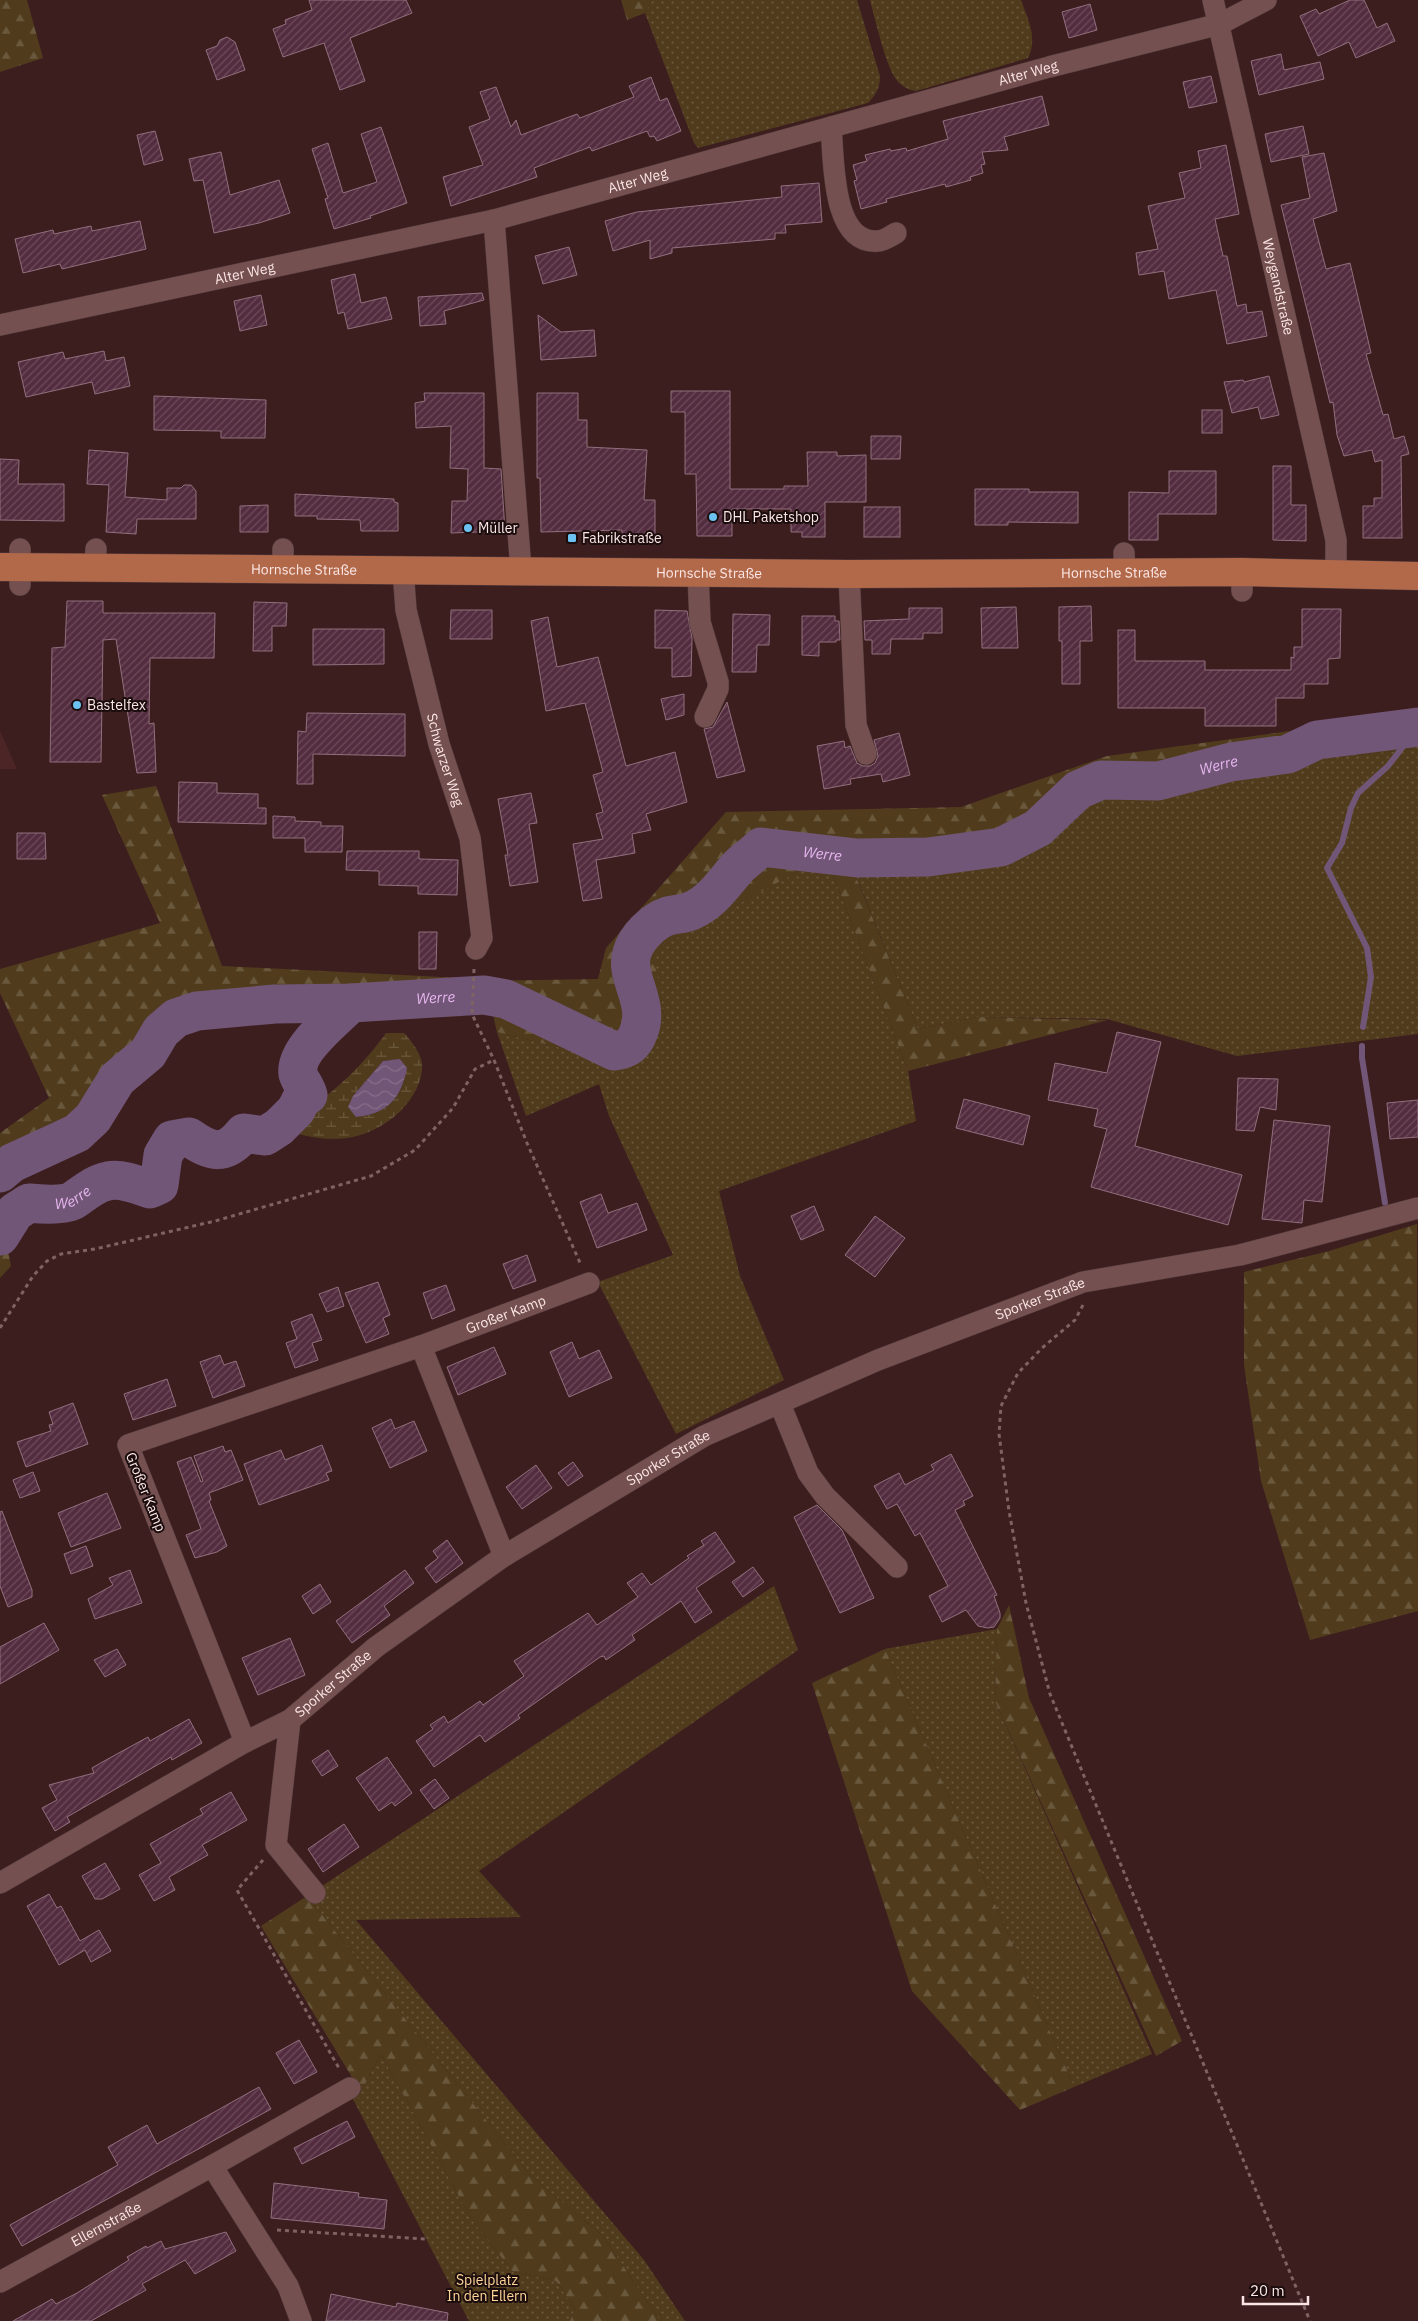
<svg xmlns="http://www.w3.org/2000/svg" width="1418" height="2321" viewBox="0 0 1418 2321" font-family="'IBM Plex Sans',sans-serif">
	<defs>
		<pattern id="green-dots" width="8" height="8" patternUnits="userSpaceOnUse" patternTransform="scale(1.25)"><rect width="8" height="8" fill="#503c1c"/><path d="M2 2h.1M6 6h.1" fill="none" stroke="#6a583d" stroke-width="1.8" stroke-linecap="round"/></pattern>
		<pattern id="forest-firs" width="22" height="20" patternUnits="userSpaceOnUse" patternTransform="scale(1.25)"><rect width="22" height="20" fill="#503c1c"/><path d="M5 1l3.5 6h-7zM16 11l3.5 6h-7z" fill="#6a583d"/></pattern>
		<pattern id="wetland-marsh" width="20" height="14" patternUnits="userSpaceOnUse" patternTransform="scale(1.25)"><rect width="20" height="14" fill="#503c1c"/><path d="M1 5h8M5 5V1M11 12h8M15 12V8" fill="none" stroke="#6a583d"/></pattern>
		<pattern id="water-waves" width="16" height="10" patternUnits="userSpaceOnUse" patternTransform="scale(1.25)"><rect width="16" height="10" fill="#725677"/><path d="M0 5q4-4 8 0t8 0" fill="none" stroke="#876e8a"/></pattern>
		<pattern id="building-hatch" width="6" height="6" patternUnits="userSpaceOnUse" patternTransform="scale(1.25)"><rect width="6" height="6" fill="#532d3f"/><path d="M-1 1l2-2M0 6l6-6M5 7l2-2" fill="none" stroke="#6d4b5b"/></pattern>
	</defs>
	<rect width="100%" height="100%" fill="#3d1e1f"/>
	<polygon fill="#4c2527" points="0,731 17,769 0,769"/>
	<g fill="url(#green-dots)">
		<path d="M652,0H857L880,76C880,88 876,94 868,103L698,148L694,143L645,13Z"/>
		<path d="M870,0H1021C1028,20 1038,38 1028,58L916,91C908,90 901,86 896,79C886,66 875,19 870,0Z"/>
		<polygon points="1418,713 1418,1034 1237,1056 1107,1019 977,1017 918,1029 847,854 921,855 1000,835 1105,781 1415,749"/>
		<polygon points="826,856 908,1071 916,1121 719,1191 740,1276 784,1380 676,1434 598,1282 673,1255 609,1116 599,1084 526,1116 497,1032 622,1063 665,1019 652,951"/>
		<polygon points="774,1586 798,1650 479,1871 521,1917 356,1920 644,2260 685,2321 660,2321 603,2236 531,2176 307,1896"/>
		<polygon points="997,1629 995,1701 1152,2054 1074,2087 885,1649"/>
		<polygon points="381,2054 472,2220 513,2272 556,2281 575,2309 570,2321 469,2321 355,2103"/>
	</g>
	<g fill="url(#forest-firs)">
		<polygon points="0,0 27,0 43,58 0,72"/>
		<polygon points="621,0 652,0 645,13 627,20"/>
		<polygon points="1414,714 1415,749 1105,781 1002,835 925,856 847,855 918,1029 977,1017 1108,1020 908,1071 826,856 653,951 665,1019 622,1063 497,1032 485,981 598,979 606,948 726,812 961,807 1107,756"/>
		<polygon points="156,786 222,966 461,978 463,1016 193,1024 137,1062 73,1134 0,1176 0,1133 49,1098 0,993 0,969 160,923 102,795"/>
		<polygon points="0,1209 11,1266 0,1278"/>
		<polygon points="1417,1224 1418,1611 1310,1640 1261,1481 1244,1365 1244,1272 1329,1251"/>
		<polygon points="1009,1605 1029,1698 1182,2041 1156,2056 995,1701 997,1629"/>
		<polygon points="885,1649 1074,2087 1020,2110 912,1991 812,1683"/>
		<polygon points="307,1896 531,2176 603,2236 660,2321 570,2321 575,2309 556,2281 513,2272 472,2220 381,2054 355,2103 352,2098 359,2089 261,1926"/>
	</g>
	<path fill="url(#wetland-marsh)" fill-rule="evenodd" d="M386,1033H404C412,1042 424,1056 422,1070C418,1105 380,1134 347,1138C323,1141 301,1136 279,1127L296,1110L301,1100L308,1095L325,1097C349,1078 368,1058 386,1033ZM400,1059L407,1068C401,1099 387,1114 356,1117L353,1096L383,1061Z"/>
	<path fill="url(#water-waves)" d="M400,1059L407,1068C401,1099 387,1114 356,1117L348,1107L353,1096L383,1061Z"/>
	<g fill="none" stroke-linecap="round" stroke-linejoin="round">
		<g stroke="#725677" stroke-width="6">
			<polyline points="1363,1027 1371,977 1367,948 1327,868 1342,843 1351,808 1358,793 1388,766 1418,727"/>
			<polyline points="1362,1046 1362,1058 1385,1203"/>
		</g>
		<g stroke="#725677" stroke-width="39">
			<path id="s1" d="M0,1173L12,1163L77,1133L93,1118L117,1079L148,1053L161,1031L176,1018L197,1011L275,1004L351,1003L484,995L506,999L614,1051C628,1049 634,1045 639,1031C650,1002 624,976 632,953C636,938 653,921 668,916C676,914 684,914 691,911C712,902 723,884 738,867C745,860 754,854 761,847L857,858L928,857L1001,847L1038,828L1078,790L1101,780L1158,781L1231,762L1288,754L1317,740L1418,727"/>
			<path id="s2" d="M0,1236L15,1212L29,1203C39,1204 66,1206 74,1200C84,1193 96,1183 108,1181C121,1178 138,1185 150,1189L159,1185L163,1155L172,1140L189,1137C212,1153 225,1156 244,1133L265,1136L279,1127L296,1110L301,1100L308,1095C306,1087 300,1081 298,1074C294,1050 336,1018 351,1003"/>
		</g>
	</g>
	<g fill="url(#building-hatch)" stroke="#916f7e">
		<polygon points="309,0 406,0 412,13 350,38 365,81 340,90 324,43 283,57 273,29 286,24 285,20 312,10"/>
		<polygon points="1350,0 1364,0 1377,28 1387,23 1395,41 1356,58 1349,42 1318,56 1300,16 1316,9 1319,14"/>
		<polygon points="1090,4 1097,30 1069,38 1062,12"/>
		<polygon points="227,37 235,42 245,70 217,80 206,50 217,46 220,40"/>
		<polygon points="1281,54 1284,70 1320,62 1324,79 1259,95 1251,61"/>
		<polygon points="1211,76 1217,102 1189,108 1183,82"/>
		<polygon points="651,77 660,101 667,98 681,131 657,141 654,136 650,137 647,131 592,151 590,147 534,168 537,177 451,206 443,177 483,165 469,127 490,119 480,92 496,87 511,127 516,120 521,135 577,114 580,118 634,97 629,86"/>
		<polygon points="1042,96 1049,125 1004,137 1008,150 982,152 985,164 981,165 983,173 970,177 971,180 946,187 945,184 886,199 887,202 861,209 854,181 857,180 853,165 867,161 865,155 890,149 891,151 906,148 907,151 948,139 943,121"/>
		<polygon points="1303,126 1309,154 1271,162 1265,134"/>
		<polygon points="381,127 407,203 370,216 371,218 334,229 325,199 328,198 312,149 328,143 343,193 377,182 361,134"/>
		<polygon points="155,131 163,160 144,165 137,135"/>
		<polygon points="1226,145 1239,214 1215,219 1223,256 1227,256 1237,306 1246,304 1247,313 1262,311 1267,336 1227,344 1216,290 1169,299 1164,271 1139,275 1136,253 1158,249 1148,206 1185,198 1179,173 1201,168 1198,151"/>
		<polygon points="221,152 230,195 279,180 290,213 259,223 214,233 203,180 194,181 189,159"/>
		<polygon points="1324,153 1337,211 1313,219 1326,269 1350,263 1371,353 1366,354 1383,415 1388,414 1394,439 1404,436 1409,454 1401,456 1402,538 1363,538 1363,506 1374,506 1374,498 1382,498 1382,460 1375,462 1372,450 1344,456 1337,435 1333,402 1330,403 1281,205 1310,198 1302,157"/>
		<polygon points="819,183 822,222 785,225 786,233 775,233 775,239 672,248 672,253 650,259 650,240 613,251 605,221 637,212 782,197 781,186"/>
		<polygon points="140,221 146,249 62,269 60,264 23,273 15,239 53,230 54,234 91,226 92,231"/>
		<polygon points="569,247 577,275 543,284 535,256"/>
		<polygon points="355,274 361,303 386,297 392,319 348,329 344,312 338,314 331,280"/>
		<polygon points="482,293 484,300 444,311 446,324 420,326 418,297"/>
		<polygon points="261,295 267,325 240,331 234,301"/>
		<polygon points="538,315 561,332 594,330 596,356 541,360"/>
		<polygon points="104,351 106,361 124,357 130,386 95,394 92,382 26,397 18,362 63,352 65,359"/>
		<polygon points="1269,376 1279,415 1261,419 1258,407 1232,413 1224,382 1243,380 1244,382"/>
		<polygon points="671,391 730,391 730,489 784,489 784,486 808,486 807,452 837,452 837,456 866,455 866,502 825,502 825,537 802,537 802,532 791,532 791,509 732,509 732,536 697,536 696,474 685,474 685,412 671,412"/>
		<polygon points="424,393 484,393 484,468 501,469 505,531 451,533 452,501 467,501 468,469 450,468 451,426 416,428 415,403 425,401"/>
		<polygon points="537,393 578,393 578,420 587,420 587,447 647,450 644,500 655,500 655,537 622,537 622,530 541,532 540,478 537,478"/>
		<polygon points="154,396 266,400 265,438 221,438 221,431 154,430"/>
		<rect x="1202" y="410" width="20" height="23"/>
		<polygon points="871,436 901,436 900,459 871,459"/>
		<polygon points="89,450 128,453 125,497 167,500 167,488 181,488 184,485 191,485 196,491 196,519 137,519 136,534 106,532 109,485 87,484"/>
		<polygon points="0,459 19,460 18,484 64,484 64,521 0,520"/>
		<polygon points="1273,466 1291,466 1291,505 1306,505 1306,541 1273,540"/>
		<polygon points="1169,471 1216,471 1216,514 1158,514 1158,540 1129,540 1129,492 1169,493"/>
		<polygon points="975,489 1029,489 1029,492 1078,492 1078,523 1008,522 1008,525 975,525"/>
		<polygon points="295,494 394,499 394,502 398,503 398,531 361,531 360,520 317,519 317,516 295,516"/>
		<polygon points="268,505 268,532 240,532 240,506"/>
		<rect x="864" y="507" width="36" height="30"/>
		<polygon points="67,601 103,601 103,613 215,613 214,658 150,658 149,724 154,723 156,772 137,773 116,639 103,640 101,762 50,762 52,648 65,647"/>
		<polygon points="254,602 287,603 286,626 272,626 272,651 253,651"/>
		<polygon points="1091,606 1092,641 1080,641 1080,684 1062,684 1062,641 1059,641 1059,607"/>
		<polygon points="1016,607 1018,648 982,648 981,608"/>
		<polygon points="909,608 942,608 942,633 923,633 923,639 891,639 890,654 872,654 872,640 865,640 864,621 909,619"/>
		<polygon points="1302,609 1341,609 1340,658 1328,659 1328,684 1304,684 1304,698 1276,698 1276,726 1205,726 1205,708 1118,708 1118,630 1135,630 1135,661 1205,661 1205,670 1291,670 1291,657 1294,658 1294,647 1302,647"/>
		<polygon points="451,610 492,610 492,639 450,639"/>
		<polygon points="655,610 687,611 692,638 691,676 672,677 672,648 655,648"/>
		<polygon points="733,614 770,615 769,645 757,645 756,672 732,672"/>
		<polygon points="802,616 835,616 835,621 839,621 840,640 836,640 836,642 819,642 819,656 802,655"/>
		<polygon points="548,617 557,667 598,657 626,766 675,752 687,802 646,814 651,830 632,834 635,853 596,860 602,898 583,901 573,844 603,839 596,814 603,812 593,775 603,772 585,703 546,711 531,621"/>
		<polygon points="313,629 384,629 384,664 313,665"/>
		<polygon points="684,694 684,715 666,720 661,699"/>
		<polygon points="727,702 745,771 717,778 704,729 713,727"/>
		<polygon points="307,713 405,714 405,756 313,754 313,784 297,784 298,731 306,732"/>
		<polygon points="899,733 910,775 883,782 881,774 850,779 851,784 824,789 817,746 844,741 845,748 850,746 857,763 863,766 870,766 875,763 878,756 874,740"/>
		<polygon points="179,782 217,783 217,793 258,794 258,808 266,808 266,824 178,822"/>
		<polygon points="531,793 537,823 529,824 538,882 510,886 505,855 508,855 498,799"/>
		<polygon points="273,816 295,817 295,821 321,822 321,826 343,826 342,852 305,852 305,838 273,838"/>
		<polygon points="17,833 45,833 46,859 17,859"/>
		<polygon points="347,851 419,851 419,859 458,860 457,895 418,894 418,886 379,885 379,871 346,870"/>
		<polygon points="419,932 437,932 436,969 419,969"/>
		<polygon points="1117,1032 1161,1042 1135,1146 1242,1175 1228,1225 1091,1187 1107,1129 1094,1126 1098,1109 1048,1100 1055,1063 1107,1073"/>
		<polygon points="1238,1078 1278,1079 1276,1110 1260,1107 1254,1131 1236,1130"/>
		<polygon points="964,1099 1030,1116 1023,1145 956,1128"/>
		<polygon points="1418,1100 1418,1137 1390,1139 1387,1103"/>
		<polygon points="1274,1120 1330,1126 1322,1202 1304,1200 1302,1223 1262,1219"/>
		<polygon points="601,1194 608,1213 637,1203 647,1230 597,1248 580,1202"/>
		<polygon points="814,1206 824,1230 801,1240 791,1216"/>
		<polygon points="875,1216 905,1238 875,1277 845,1255"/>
		<polygon points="527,1255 536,1281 513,1289 503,1264"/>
		<polygon points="378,1282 390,1315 383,1318 389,1334 366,1343 345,1293"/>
		<polygon points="446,1285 455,1310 432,1319 423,1293"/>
		<polygon points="338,1287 344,1306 327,1312 319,1294"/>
		<polygon points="312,1314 322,1340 312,1343 318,1360 295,1368 286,1343 297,1339 291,1322"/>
		<polygon points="572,1342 579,1359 599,1350 612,1378 569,1397 550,1352"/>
		<polygon points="494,1347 506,1374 458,1395 447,1367"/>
		<polygon points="220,1355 224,1365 236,1361 245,1386 213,1398 200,1362"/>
		<polygon points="167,1379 176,1406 133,1420 124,1394"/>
		<polygon points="73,1403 88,1444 26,1467 17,1442 51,1431 49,1425 53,1424 49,1412"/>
		<polygon points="391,1419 395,1429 414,1421 427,1451 390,1468 372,1428"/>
		<polygon points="322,1445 332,1471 326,1473 329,1480 259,1505 244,1464 281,1450 285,1460"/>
		<polygon points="223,1446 225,1452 231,1450 243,1480 209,1493 211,1500 209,1501 227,1546 217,1552 195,1558 186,1535 201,1529 177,1462 191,1457 201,1482 203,1481 194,1456"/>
		<polygon points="951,1454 973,1496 963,1501 965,1505 955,1510 997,1595 994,1596 1000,1613 1000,1618 994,1627 988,1628 978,1626 966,1610 942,1622 929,1596 948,1586 920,1533 915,1536 897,1504 887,1509 874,1486 899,1473 905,1485 934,1470 931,1465"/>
		<polygon points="573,1462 583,1476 568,1486 558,1473"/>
		<polygon points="536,1465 552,1488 522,1509 506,1487"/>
		<polygon points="33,1472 40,1491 20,1498 13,1480"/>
		<polygon points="107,1493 121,1528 71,1547 58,1513"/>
		<polygon points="817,1505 842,1530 874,1598 840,1613 794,1517"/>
		<polygon points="2,1511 32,1590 32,1597 8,1607 0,1586 0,1512"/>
		<polygon points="715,1532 735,1562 696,1588 712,1612 695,1623 681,1601 632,1635 635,1640 606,1660 604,1656 600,1657 518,1715 520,1718 485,1742 480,1735 434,1767 416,1741 433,1729 430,1725 444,1716 448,1723 480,1701 483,1705 524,1676 514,1661 588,1613 597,1625 638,1597 627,1583 642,1573 651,1585 689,1558 687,1556 704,1545 701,1541"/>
		<polygon points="447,1540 463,1563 436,1583 425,1568 438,1558 433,1551"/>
		<polygon points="86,1546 93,1566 71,1574 64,1554"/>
		<polygon points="753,1567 764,1582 743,1597 732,1582"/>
		<polygon points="130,1570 142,1603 95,1619 88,1599 113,1585 109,1578"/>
		<polygon points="405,1570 414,1583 384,1606 390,1615 352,1643 336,1621"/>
		<polygon points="320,1584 331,1602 313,1614 302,1596"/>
		<polygon points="44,1623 59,1650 0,1684 0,1647"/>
		<polygon points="290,1638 305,1675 258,1695 242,1658"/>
		<polygon points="117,1649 126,1665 105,1677 94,1660"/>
		<polygon points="189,1719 202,1743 172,1760 171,1757 67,1817 70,1822 55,1831 42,1808 57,1800 49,1785 94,1773 92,1768 106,1760 148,1737 150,1741"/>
		<polygon points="328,1750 338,1766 322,1776 312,1761"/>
		<polygon points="387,1757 412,1793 395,1806 392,1802 379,1811 356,1778"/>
		<polygon points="435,1779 449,1798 434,1809 420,1790"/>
		<polygon points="231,1792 247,1820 202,1845 208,1855 169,1877 175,1890 154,1901 139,1875 161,1863 150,1844 203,1814 200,1809"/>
		<polygon points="344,1824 359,1847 323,1872 308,1849"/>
		<polygon points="105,1863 120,1889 102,1899 95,1899 82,1876"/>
		<polygon points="49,1894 57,1908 61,1906 80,1941 99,1930 111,1951 91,1962 85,1950 59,1965 27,1906"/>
		<polygon points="299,2040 317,2072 294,2084 276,2053"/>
		<polygon points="259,2087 271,2109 22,2246 10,2225 118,2165 108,2147 147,2125 157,2144"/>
		<polygon points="347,2121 355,2137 302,2164 294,2148"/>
		<polygon points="274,2183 359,2193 358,2197 387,2200 384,2229 271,2218"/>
		<polygon points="226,2232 236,2251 195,2274 185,2260 142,2284 146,2290 91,2321 13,2321 52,2299 56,2304 77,2293 129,2260 127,2257 146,2246 147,2248 161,2241 165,2249"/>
		<polygon points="331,2294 396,2307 397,2303 448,2313 447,2321 326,2321"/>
	</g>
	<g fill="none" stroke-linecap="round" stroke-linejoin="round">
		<g stroke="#573d3e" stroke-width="22">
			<g id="minor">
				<path id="s3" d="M1213,0L1336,540V575"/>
				<path d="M831,127C834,158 831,245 878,241C884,241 891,236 896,233"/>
				<polyline points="494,220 521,570"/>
				<path id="s4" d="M0,325L494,220L1049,67L1220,24L1266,0"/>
				<polyline points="20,549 20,585"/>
				<polyline points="283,549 283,570"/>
				<polyline points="1124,553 1125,574"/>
				<polyline points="95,567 96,549"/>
				<path id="s5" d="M403,570L406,610L439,744L470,838L482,938L476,949"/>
				<polyline points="698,573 700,622 718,682 718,689 705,717"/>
				<polyline points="849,574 856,725 866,754"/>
				<polyline points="1242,591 1242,572"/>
				<polyline points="421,1346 504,1556"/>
				<polyline points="780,1404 808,1473 825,1496 897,1567"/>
				<polyline points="290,1720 276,1845 315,1893"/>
				<path id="s6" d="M245,1742L128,1445L421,1346L589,1283"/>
				<path id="s7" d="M0,1883L245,1742L290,1720L376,1647L504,1556L704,1436L878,1360L1083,1282L1240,1255L1418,1208"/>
				<polyline points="212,2166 288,2286 301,2321"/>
				<path id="s8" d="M0,2282L212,2166L350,2088"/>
			</g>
		</g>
		<g stroke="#573d3e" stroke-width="29">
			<g id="major">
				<path id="s9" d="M0,567L849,574L1242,572L1418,576"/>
			</g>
		</g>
		<g stroke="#7f6363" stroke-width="3" stroke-dasharray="4 4" stroke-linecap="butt">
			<polyline points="474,969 472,1014 494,1060 527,1143 581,1265"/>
			<polyline points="1083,1305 1075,1320 1042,1348 1018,1373 1001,1406 999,1434 1009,1511 1026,1603 1050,1694 1310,2321"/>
			<polyline points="0,1328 33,1276 47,1261 61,1254 95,1249 215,1221 371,1176 415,1150 453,1108 475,1069 494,1060"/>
			<polyline points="263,1860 237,1890 340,2070"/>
			<polyline points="277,2230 426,2239"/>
		</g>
		<use href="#minor" stroke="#745050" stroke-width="21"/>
		<use href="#major" stroke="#b1694a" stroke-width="28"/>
	</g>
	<g fill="#6cc3f2" stroke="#1b0d0d" stroke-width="2">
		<circle cx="713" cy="517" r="5"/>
		<circle cx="468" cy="528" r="5"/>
		<rect x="567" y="533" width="10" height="10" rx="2.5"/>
		<circle cx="77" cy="705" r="5"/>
	</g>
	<g text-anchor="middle" stroke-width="4" stroke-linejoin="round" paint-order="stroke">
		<g font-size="14" fill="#fce6e5" stroke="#1b0d0d">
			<text dy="5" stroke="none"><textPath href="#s4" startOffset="1059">Alter Weg</textPath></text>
			<text dy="5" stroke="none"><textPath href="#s4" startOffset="654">Alter Weg</textPath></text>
			<text dy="5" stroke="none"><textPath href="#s4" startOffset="250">Alter Weg</textPath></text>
			<text dy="5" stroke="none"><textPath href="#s3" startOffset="294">Weygandstraße</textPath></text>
			<text dy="5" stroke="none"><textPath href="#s9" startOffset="304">Hornsche Straße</textPath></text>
			<text dy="5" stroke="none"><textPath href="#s9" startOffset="709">Hornsche Straße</textPath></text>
			<text dy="5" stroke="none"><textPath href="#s9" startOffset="1114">Hornsche Straße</textPath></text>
			<text dy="5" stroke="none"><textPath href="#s5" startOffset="195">Schwarzer Weg</textPath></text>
			<text dy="5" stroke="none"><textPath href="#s7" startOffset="1199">Sporker Straße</textPath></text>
			<text dy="5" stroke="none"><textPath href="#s6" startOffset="719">Großer Kamp</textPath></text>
			<text dy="5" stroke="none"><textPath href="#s7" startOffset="794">Sporker Straße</textPath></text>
			<text transform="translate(146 1492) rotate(68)" y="5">Großer Kamp</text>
			<text dy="5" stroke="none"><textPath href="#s7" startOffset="389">Sporker Straße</textPath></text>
			<text dy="5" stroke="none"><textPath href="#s8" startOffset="121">Ellernstraße</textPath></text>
		</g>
		<g font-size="14" fill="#fce6e5" stroke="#1b0d0d" text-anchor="start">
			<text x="723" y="522">DHL Paketshop</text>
			<text x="478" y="533">Müller</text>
			<text x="582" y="543">Fabrikstraße</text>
			<text x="87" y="710">Bastelfex</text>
		</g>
		<g font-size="14" fill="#ffd598" stroke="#1b0d0d">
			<text x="487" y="2285">Spielplatz<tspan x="487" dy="16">In den Ellern</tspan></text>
		</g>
		<g font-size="15" font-style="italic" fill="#e6b7ef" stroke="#1b0d0d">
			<text dy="5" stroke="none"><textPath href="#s1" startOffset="1462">Werre</textPath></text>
			<text dy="5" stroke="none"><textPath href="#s1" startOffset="1041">Werre</textPath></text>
			<text dy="5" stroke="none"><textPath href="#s1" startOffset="502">Werre</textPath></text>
			<text dy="5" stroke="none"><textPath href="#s2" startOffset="90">Werre</textPath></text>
		</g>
	</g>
	<path d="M1243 2296v8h65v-8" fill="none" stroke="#fce6e5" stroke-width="2.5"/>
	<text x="1250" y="2296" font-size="15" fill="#fce6e5" stroke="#1b0d0d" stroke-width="4" paint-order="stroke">20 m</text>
</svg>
